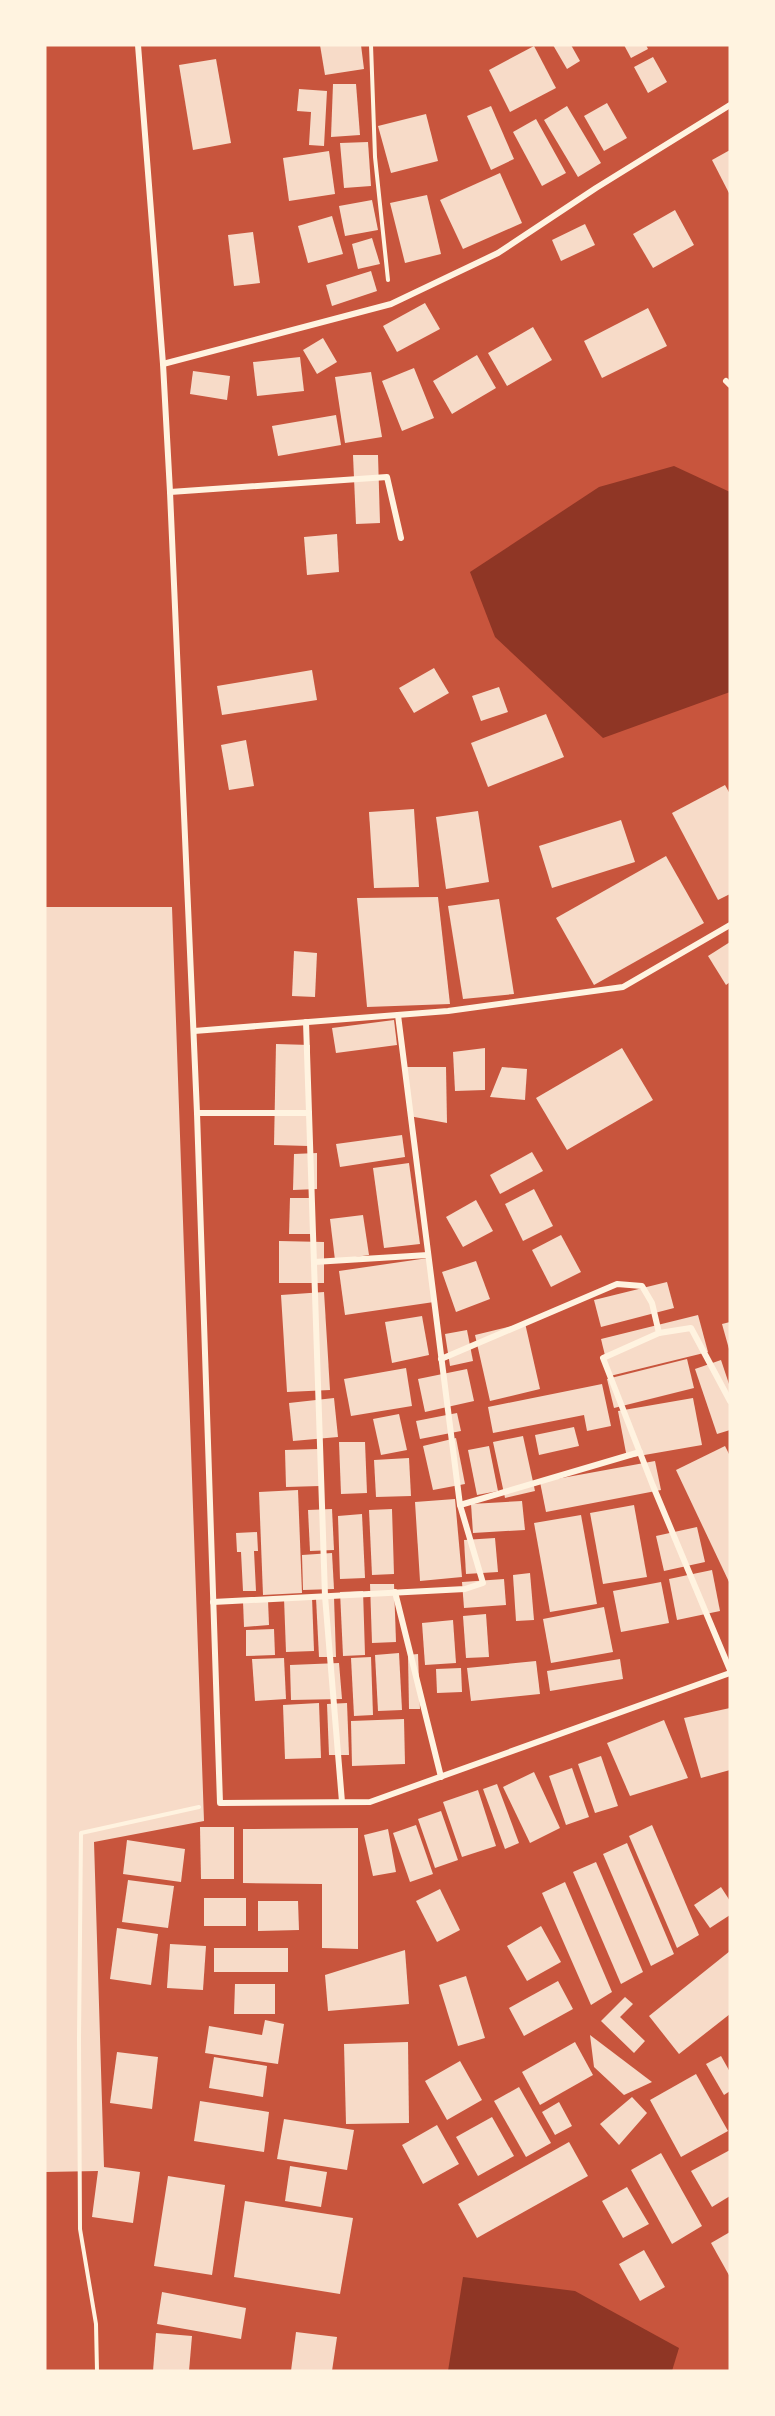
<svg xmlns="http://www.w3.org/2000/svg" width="775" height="2416" viewBox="0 0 775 2416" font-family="Figtree,sans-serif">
	<rect width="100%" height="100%" fill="#c8553d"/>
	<g fill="#8f3625">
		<polygon points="674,466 730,492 730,692 603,738 495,637 470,572 599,487"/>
		<polygon points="463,2277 575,2291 679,2348 672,2371 448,2371"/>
	</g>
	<g fill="#f7dbc8">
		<polygon points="320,45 361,45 364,69 325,75"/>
		<polygon points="553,45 571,45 580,61 567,69"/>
		<polygon points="624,45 646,45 648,49 631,58"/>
		<polygon points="534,46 556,88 510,112 489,70"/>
		<polygon points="653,57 667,82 648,93 634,67"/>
		<polygon points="216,59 231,143 193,150 179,65"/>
		<polygon points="333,84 356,84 360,135 331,137"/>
		<polygon points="299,89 327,91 324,146 309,145 311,112 297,111"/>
		<polygon points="607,103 627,138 604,151 584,116"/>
		<polygon points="491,106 514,159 491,170 467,116"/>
		<polygon points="567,106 601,163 578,177 544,120"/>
		<polygon points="426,114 438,161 391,173 378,126"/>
		<polygon points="536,119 566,173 542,186 513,132"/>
		<polygon points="368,142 371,186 344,188 340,143"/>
		<polygon points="730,150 730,195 712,160"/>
		<polygon points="329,151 335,194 289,201 283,158"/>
		<polygon points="500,173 522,223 463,249 440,200"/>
		<polygon points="427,195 441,254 405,263 390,203"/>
		<polygon points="372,200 378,230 345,236 339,206"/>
		<polygon points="675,210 694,245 653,268 633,234"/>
		<polygon points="332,216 343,254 308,263 298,226"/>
		<polygon points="585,224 595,245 561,261 552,240"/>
		<polygon points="253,232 260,283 234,286 228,235"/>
		<polygon points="372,238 380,264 358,269 352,244"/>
		<polygon points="371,271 377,291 332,306 326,285"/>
		<polygon points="425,303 440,329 397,352 383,326"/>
		<polygon points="648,308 667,346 602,378 584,341"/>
		<polygon points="533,327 552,360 507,386 488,353"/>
		<polygon points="323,338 337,362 317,374 303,350"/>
		<polygon points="477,355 496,388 452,414 433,381"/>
		<polygon points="300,357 304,391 257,396 253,362"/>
		<polygon points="414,368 434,418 402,431 382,381"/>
		<polygon points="193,371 230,376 227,400 190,394"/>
		<polygon points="371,372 382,437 345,443 335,377"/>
		<polygon points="336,415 341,445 278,456 272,426"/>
		<polygon points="353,455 378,455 380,523 356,524"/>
		<polygon points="337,534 339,572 307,575 304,537"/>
		<polygon points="434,668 449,693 414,713 399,688"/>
		<polygon points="312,670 317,700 222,715 217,686"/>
		<polygon points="499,687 508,712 481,721 472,696"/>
		<polygon points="546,714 564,757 488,787 471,743"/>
		<polygon points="246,740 254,786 229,790 221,745"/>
		<polygon points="725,785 730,794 730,894 718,900 672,813"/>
		<polygon points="414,809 419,887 374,888 369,812"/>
		<polygon points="478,811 489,882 446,889 436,817"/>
		<polygon points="621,820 635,862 552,888 539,846"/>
		<polygon points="666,856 704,923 594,985 556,918"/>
		<polygon points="438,897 450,1004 367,1007 357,898"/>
		<polygon points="499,899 514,994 463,999 448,906"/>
		<polygon points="45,907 172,907 204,1821 94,1842 104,2167 140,2172 133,2223 92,2217 98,2171 45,2172"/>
		<polygon points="730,942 730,982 726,985 708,956"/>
		<polygon points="294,951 317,953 315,997 292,996"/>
		<polygon points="394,1020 397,1045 336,1053 332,1028"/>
		<polygon points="276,1044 310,1045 308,1146 274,1145"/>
		<polygon points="485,1048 485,1090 455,1091 453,1052"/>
		<polygon points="622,1048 653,1100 567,1150 536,1098"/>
		<polygon points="406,1067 446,1067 447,1123 409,1116"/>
		<polygon points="502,1067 527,1069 525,1100 490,1097"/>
		<polygon points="402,1135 405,1157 340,1167 336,1144"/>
		<polygon points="532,1152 543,1171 500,1194 490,1175"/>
		<polygon points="317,1153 317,1189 293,1190 294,1154"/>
		<polygon points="409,1163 420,1244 384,1248 373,1168"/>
		<polygon points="534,1189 553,1226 523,1241 505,1204"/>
		<polygon points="290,1198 313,1198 312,1234 289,1234"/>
		<polygon points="476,1200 493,1231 463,1247 446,1217"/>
		<polygon points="363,1215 369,1255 335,1260 330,1219"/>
		<polygon points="561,1235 581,1272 551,1287 532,1250"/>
		<polygon points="279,1241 324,1242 324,1283 279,1283"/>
		<polygon points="428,1258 434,1302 345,1315 339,1271"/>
		<polygon points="476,1261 490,1299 456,1312 442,1272"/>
		<polygon points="667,1282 674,1308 601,1327 594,1300"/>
		<polygon points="324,1292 330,1390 287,1392 281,1295"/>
		<polygon points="698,1315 708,1352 610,1376 601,1339"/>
		<polygon points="422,1316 429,1355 392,1363 385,1322"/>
		<polygon points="730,1322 730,1349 729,1349 722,1324"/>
		<polygon points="525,1323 540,1389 490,1401 475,1335"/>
		<polygon points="467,1330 473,1361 450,1366 445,1334"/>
		<polygon points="687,1359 694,1388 614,1408 607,1379"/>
		<polygon points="721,1360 730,1387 730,1430 717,1434 695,1369"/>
		<polygon points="406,1368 412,1406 351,1416 344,1379"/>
		<polygon points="467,1369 474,1401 425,1412 418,1379"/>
		<polygon points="602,1384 611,1426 587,1431 584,1415 493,1433 488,1407"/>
		<polygon points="334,1398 338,1437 293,1441 289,1403"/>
		<polygon points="693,1398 702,1445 627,1458 618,1411"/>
		<polygon points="457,1413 461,1431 420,1439 416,1421"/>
		<polygon points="399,1414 407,1450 381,1455 373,1419"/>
		<polygon points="574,1427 579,1446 539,1455 535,1435"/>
		<polygon points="523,1436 535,1491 505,1498 493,1442"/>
		<polygon points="456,1438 465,1484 433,1490 423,1446"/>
		<polygon points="339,1442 365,1442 367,1493 341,1494"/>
		<polygon points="489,1446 498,1491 477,1495 468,1450"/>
		<polygon points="725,1446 730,1456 730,1584 676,1470"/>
		<polygon points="319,1449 320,1486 286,1487 285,1450"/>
		<polygon points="409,1458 411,1496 376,1497 374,1460"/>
		<polygon points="655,1461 661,1490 546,1512 540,1482"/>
		<polygon points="298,1490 302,1593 263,1595 259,1492"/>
		<polygon points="455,1499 462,1577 420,1581 415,1502"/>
		<polygon points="522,1501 525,1530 473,1533 471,1504"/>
		<polygon points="634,1505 647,1577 603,1584 590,1513"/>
		<polygon points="332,1509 334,1550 310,1551 308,1510"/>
		<polygon points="392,1509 394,1574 372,1575 369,1510"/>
		<polygon points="362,1514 365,1578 340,1579 338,1516"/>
		<polygon points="581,1515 597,1604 550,1612 534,1523"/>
		<polygon points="697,1527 705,1562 664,1571 656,1536"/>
		<polygon points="257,1532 258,1551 254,1551 256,1591 243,1591 241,1552 237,1552 236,1533"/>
		<polygon points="495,1538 498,1572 466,1574 464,1540"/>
		<polygon points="332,1553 334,1589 303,1590 302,1555"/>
		<polygon points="712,1570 720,1611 677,1620 669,1579"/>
		<polygon points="530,1573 534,1620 516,1621 513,1575"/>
		<polygon points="504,1579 506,1605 464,1608 462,1582"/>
		<polygon points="661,1582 669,1623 621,1632 613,1591"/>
		<polygon points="370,1584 394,1584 396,1642 372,1643"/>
		<polygon points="363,1591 365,1655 343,1656 340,1592"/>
		<polygon points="312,1597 314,1651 286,1652 284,1598"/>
		<polygon points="334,1597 336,1657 319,1657 316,1598"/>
		<polygon points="268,1600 269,1625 244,1627 243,1601"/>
		<polygon points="604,1607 613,1652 551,1663 543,1619"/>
		<polygon points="486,1614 489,1657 466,1658 463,1616"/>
		<polygon points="453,1620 456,1663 425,1665 422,1623"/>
		<polygon points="274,1629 275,1655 246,1656 246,1630"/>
		<polygon points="399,1653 402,1710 378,1711 375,1655"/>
		<polygon points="418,1654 420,1709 409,1709 408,1655"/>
		<polygon points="371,1657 373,1715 354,1716 351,1658"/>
		<polygon points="284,1658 286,1699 255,1701 252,1659"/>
		<polygon points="620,1659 623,1679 550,1691 547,1671"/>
		<polygon points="536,1661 540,1694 471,1701 467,1668"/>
		<polygon points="339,1663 342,1699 291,1700 290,1665"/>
		<polygon points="461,1668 462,1692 437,1693 436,1669"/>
		<polygon points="319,1703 321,1758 285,1759 283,1705"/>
		<polygon points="347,1703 349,1755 329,1755 327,1704"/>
		<polygon points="730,1708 730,1770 701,1778 684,1718"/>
		<polygon points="404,1719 405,1764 352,1766 351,1721"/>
		<polygon points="664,1720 688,1778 630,1796 607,1743"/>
		<polygon points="601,1756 618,1806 595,1813 578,1764"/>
		<polygon points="572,1768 589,1817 566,1825 549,1776"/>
		<polygon points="534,1772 560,1828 530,1843 503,1787"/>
		<polygon points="497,1784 519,1843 505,1849 483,1789"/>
		<polygon points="478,1790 496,1846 462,1857 443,1802"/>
		<polygon points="441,1811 458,1860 435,1868 418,1819"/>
		<polygon points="416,1825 433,1874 410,1882 393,1833"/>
		<polygon points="652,1825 699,1935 677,1948 629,1836"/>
		<polygon points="200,1827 234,1827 234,1879 201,1879"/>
		<polygon points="358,1828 358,1949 322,1948 322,1884 243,1883 243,1829"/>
		<polygon points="388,1829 396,1872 373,1876 364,1835"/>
		<polygon points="127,1840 185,1849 181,1882 123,1874"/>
		<polygon points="627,1843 674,1954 651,1966 603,1854"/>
		<polygon points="596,1862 643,1972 621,1984 573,1872"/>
		<polygon points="128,1880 174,1886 168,1928 122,1922"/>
		<polygon points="565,1882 612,1992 591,2005 542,1893"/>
		<polygon points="721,1887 730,1901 730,1915 710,1928 694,1905"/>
		<polygon points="440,1889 460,1930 437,1942 416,1901"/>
		<rect x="204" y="1898" width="42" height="28"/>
		<polygon points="258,1901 298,1901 299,1930 258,1931"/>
		<polygon points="541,1926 561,1962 527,1981 507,1946"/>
		<polygon points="117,1928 158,1934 151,1985 110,1979"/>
		<polygon points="170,1944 206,1946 203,1990 167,1988"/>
		<rect x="214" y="1948" width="74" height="24"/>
		<polygon points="405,1950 409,2004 328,2011 325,1975"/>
		<polygon points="730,1951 730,2014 679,2054 649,2016"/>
		<polygon points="466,1976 485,2038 458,2046 439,1985"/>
		<polygon points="558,1981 573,2009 524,2036 509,2008"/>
		<polygon points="235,1984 275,1984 275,2014 234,2014"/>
		<polygon points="625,1997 633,2004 620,2017 645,2041 634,2053 601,2021"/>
		<polygon points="265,2020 284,2024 278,2064 205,2053 209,2026 262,2035"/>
		<polygon points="590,2035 652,2082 624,2095 594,2067"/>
		<polygon points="408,2042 409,2123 346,2124 344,2044"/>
		<polygon points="575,2042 593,2075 540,2105 522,2072"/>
		<polygon points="117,2052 158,2057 152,2109 110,2103"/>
		<polygon points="721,2056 730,2072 730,2091 724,2095 706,2064"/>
		<polygon points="214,2057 267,2066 263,2097 209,2088"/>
		<polygon points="460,2061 482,2100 447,2120 425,2081"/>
		<polygon points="696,2074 728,2131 681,2157 650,2100"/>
		<polygon points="519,2087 551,2143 526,2157 494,2101"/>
		<polygon points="632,2097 647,2113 619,2145 600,2124"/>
		<polygon points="200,2101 269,2112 264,2152 194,2141"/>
		<polygon points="559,2102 572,2126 555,2135 542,2112"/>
		<polygon points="492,2117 514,2156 478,2176 456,2137"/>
		<polygon points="284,2119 354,2130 347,2170 277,2159"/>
		<polygon points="437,2125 459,2164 423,2184 402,2145"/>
		<polygon points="569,2142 588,2176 477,2238 458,2204"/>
		<polygon points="730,2150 730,2196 712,2207 691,2171"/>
		<polygon points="661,2153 702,2226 672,2244 631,2170"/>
		<polygon points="290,2166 327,2172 321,2207 285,2201"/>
		<polygon points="168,2176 225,2185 212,2275 154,2266"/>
		<polygon points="627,2187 649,2224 623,2238 602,2201"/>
		<polygon points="245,2201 353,2218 340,2294 234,2277"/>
		<polygon points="730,2232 730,2277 711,2243"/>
		<polygon points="644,2250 665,2287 640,2301 619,2264"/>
		<polygon points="162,2292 246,2308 241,2339 157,2324"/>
		<polygon points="296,2332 337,2337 332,2371 291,2371"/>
		<polygon points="156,2333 192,2336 189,2371 153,2371"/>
	</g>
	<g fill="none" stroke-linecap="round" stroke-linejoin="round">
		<g stroke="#fff3e0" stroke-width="4">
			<polyline points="371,45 375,157 388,280"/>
			<polyline points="97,2371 96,2324 80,2229 79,2039 81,1833 199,1807"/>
		</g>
		<g stroke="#fff3e0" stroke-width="6">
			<polyline points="138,45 163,364 170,492 197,1113 220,1803 370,1802 730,1673"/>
			<polyline points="163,364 391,304 498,253 596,188 730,105"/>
			<polyline points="726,381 730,385"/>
			<polyline points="170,492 387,477 401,538"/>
			<polyline points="398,1015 460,1505"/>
			<polyline points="306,1022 325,1596 342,1802"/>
			<polyline points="194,1031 448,1011 623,987 730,925"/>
			<polyline points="197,1113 309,1113"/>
			<polyline points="314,1262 428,1255"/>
			<polyline points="441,1359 617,1284 642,1286 652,1303 659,1333"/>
			<polyline points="730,1401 691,1328 659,1333 603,1358 653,1486 730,1670"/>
			<polyline points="395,1592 441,1777"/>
			<polyline points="213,1602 465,1589 483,1583 460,1505 640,1452"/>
		</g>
	</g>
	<rect width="775" height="2416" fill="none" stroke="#fff3e0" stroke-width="93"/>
</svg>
